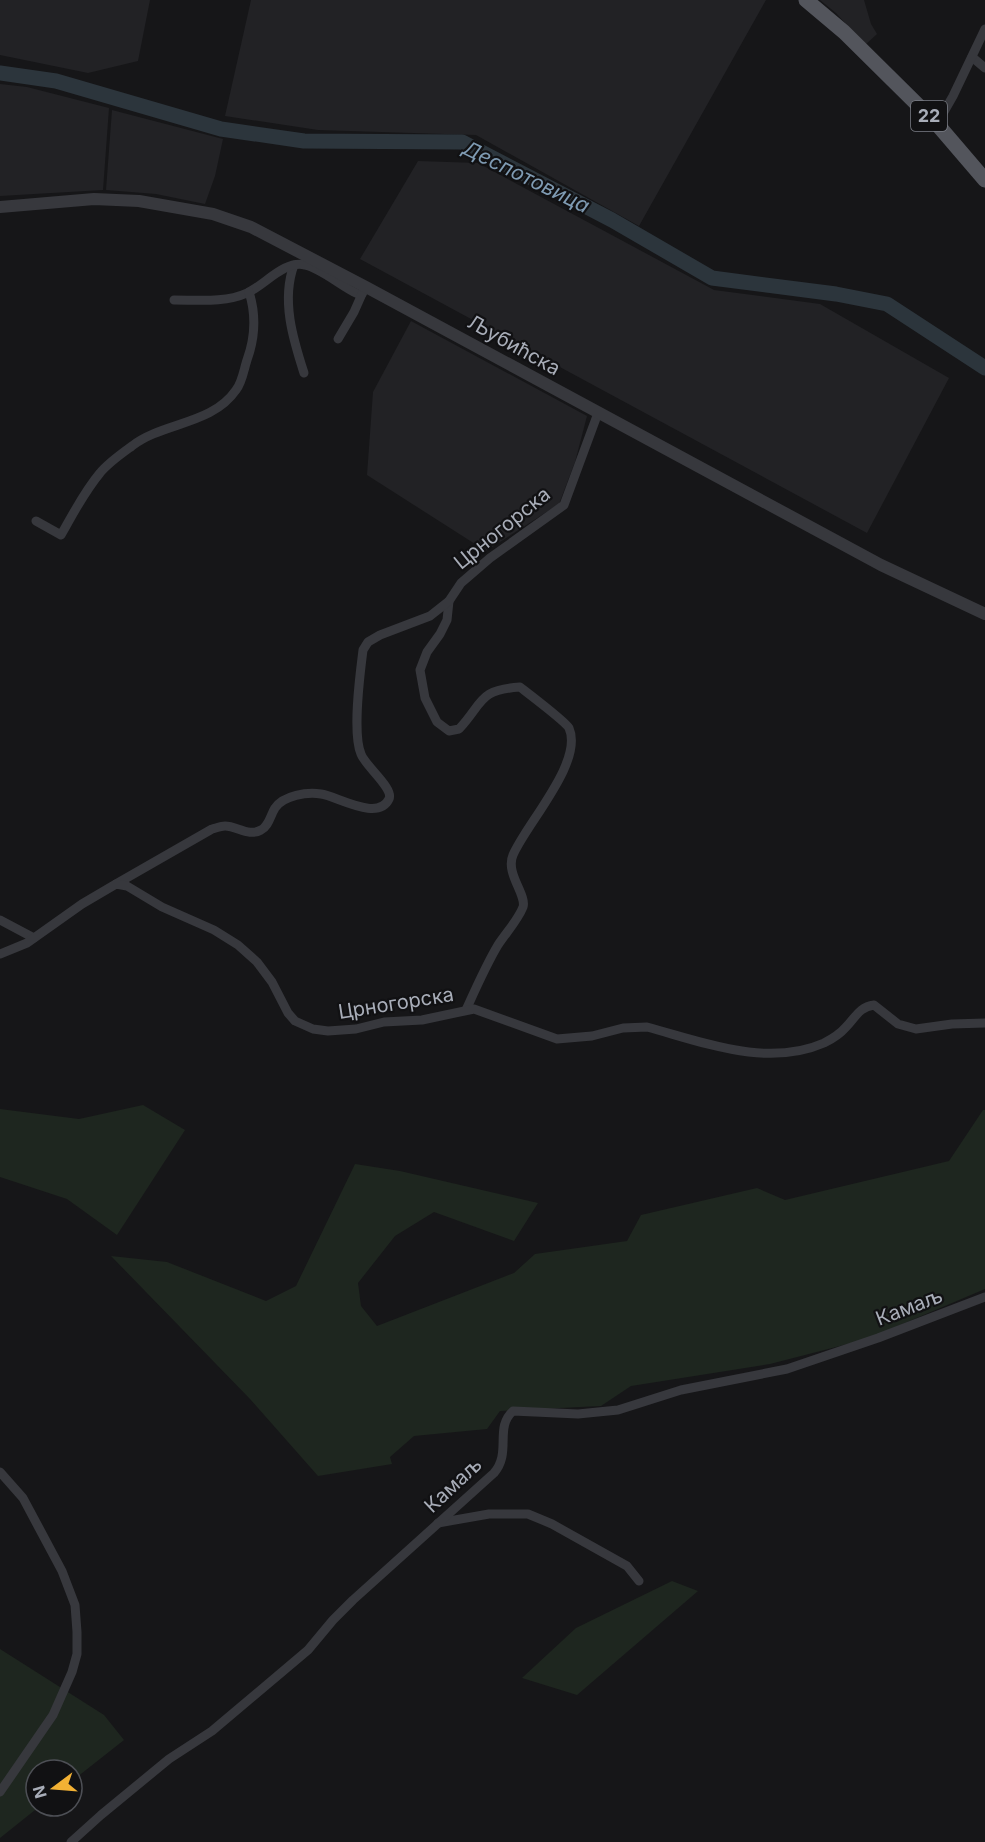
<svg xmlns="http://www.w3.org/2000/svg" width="985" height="1842" viewBox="0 0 985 1842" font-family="Inter,sans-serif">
	<rect width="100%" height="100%" fill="#161618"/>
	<g fill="#222225">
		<polygon points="0,0 150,0 138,61 88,73 0,55"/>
		<polygon points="251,0 766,0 639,226 476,135 318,130 225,116"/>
		<polygon points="820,0 864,0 871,24 877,34 865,45 836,13"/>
		<polygon points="0,84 27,87 109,108 103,190 0,196"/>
		<polygon points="112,110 223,139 215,176 205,204 156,194 106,190"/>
		<polygon points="418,161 478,163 714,290 820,304 949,378 867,533 360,259"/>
		<polygon points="411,321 587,416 575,462 559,504 486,551 367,475 373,392"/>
	</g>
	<g fill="#1e261f">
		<polygon points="143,1105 185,1130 117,1235 67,1199 0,1177 0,1109 79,1119"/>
		<polygon points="983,1110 985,1110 985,1289 867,1339 770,1364 631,1386 601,1406 500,1411 487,1429 414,1436 390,1457 392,1464 318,1476 250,1399 111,1256 167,1262 266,1301 296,1286 355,1164 400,1171 538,1203 514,1241 434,1212 395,1236 358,1283 361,1306 377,1326 514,1273 535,1254 627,1241 641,1215 757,1188 785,1200 949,1161"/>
		<polygon points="672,1581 698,1591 577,1695 522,1678 576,1628"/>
		<polygon points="0,1649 104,1715 124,1740 72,1781 72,1770 36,1770 36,1806 40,1806 0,1838"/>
	</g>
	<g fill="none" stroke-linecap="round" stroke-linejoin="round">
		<polyline stroke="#2c353c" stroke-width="15" points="0,73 56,81 221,129 304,141 462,142 612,220 712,278 836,294 887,304 985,368"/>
		<g stroke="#37383d" stroke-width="9">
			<polyline points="972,57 985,68"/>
			<polyline points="937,124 953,96 985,29"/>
			<path d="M294,265C281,300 293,339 304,373"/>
			<path d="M174,300C198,300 225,303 247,293C265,285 284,260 305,265C321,268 342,287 358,294H362L366,287"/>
			<polyline points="338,339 354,312 362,294"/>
			<path d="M36,521L61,535C73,514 84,492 100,473C108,463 121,454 132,446C163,422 212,425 236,390C242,383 244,369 247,360C255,338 256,314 249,292"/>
			<path d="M449,601L447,620L440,634L427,652L420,670L425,698L437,722L449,731L459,729C484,702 478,690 520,687C529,694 566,722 569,728C584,762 526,824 513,855C505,873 527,895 523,907C518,920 506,933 498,945C486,965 476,988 466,1010"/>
			<path d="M116,884L212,829C216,828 221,826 225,826C237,826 249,837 261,830C269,826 270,816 275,808C284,795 307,792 321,794C337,796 378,822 389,799C394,788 366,767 361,754C352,733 360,674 363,650L368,642L380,635L430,616L449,601L461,583L490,558L564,505L598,413"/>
			<polyline points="0,920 34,938"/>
			<path d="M0,954L27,943L82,904L116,884L127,886L162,907L214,930L238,945L257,962L272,982L288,1013L295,1021L313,1029L328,1031L356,1029L384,1022L422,1020L474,1009L557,1039L592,1036L623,1028L647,1027C703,1042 767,1068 824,1043C832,1039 840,1034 846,1027C856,1017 859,1007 874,1005L898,1024L916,1029L952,1024L985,1023"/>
			<polyline points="0,1472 23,1498 62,1571 75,1605 77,1632 77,1654 72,1672 53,1715 0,1792"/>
			<polyline points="438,1523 489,1514 528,1514 552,1524 627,1566 639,1581"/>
			<path d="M71,1842L101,1815L169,1759L212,1731L308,1650L333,1620L353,1600L494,1473C512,1452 494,1428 513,1411L578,1414L618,1410L681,1390L787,1369L878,1338L985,1297"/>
		</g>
		<polyline stroke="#37383d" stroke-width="12" points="0,207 94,199 139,201 213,214 251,227 366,287 881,565 985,614"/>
		<polyline stroke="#53555c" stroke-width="15" points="806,0 844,32 937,124 985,180"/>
	</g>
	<g text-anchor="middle" stroke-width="4.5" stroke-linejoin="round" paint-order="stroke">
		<rect fill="#111113" stroke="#7b7e86" stroke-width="1.5" x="911" y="101" width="36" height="30" rx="4.5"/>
		<g font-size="18" font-weight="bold" fill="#a8adb8">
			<text x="929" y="122">22</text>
		</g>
		<g font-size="20" fill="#a8adb8" stroke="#111113">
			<text transform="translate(514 345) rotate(29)" y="7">Љубићска</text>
			<text transform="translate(502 528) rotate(-39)" y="7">Црногорска</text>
			<text transform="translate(396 1003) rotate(-9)" y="7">Црногорска</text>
			<text transform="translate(909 1307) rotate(-21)" y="7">Камаљ</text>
			<text transform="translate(453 1485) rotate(-43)" y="7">Камаљ</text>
		</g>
		<g font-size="21" font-style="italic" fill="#7f9bb3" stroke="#111113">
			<text transform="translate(526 177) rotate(26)" y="7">Деспотовица</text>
		</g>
	</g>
	<g transform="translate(54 1788) rotate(254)"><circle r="28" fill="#111113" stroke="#4d4f55" stroke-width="1.5"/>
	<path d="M0-4.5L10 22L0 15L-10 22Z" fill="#f2b134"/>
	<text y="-9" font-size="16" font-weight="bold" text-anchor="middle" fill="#a8adb8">N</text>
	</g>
</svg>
